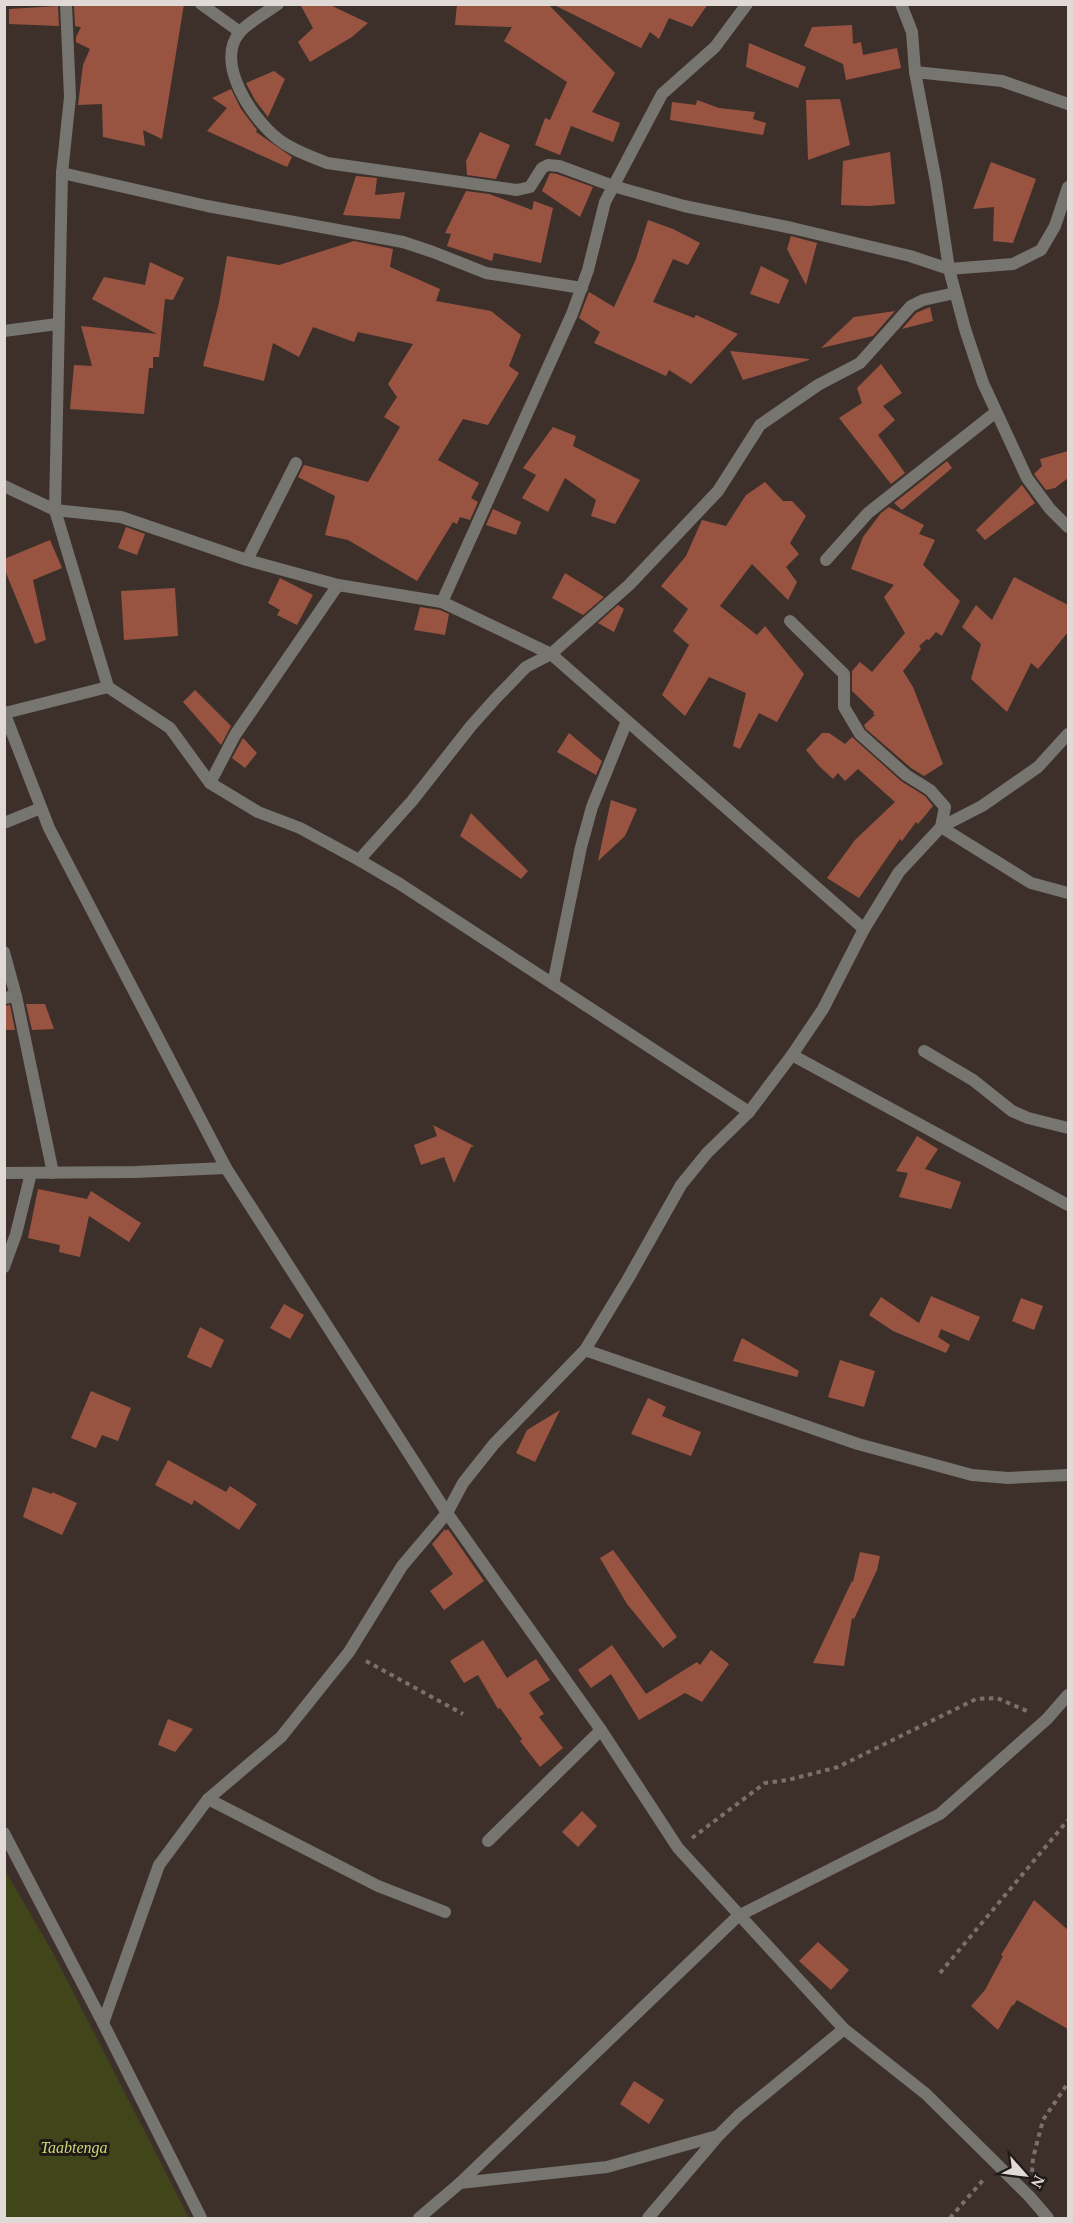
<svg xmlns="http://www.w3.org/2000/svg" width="1073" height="2223" viewBox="0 0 1073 2223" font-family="Georgia,serif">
	<rect width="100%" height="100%" fill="#3d302b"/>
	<polygon fill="#41461a" points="4,1869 52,1951 189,2218 5,2218"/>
	<g fill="#985441">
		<polygon points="184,4 162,139 143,130 145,146 103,137 102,104 78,105 83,65 90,49 76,42 76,37 81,27 75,26 74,5"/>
		<polygon points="300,4 328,4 368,23 352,37 310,62 298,42 313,28"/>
		<polygon points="457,4 548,4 615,73 592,112 620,123 613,142 571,126 560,155 535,145 545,118 550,120 567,82 504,41 512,27 455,25"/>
		<polygon points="552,4 708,4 692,27 669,18 659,39 650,32 641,48"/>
		<polygon points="58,6 59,26 9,24 9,9"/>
		<polygon points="852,25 853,44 861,42 863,55 897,48 901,68 846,80 843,64 804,46 812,27"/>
		<polygon points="749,43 806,67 798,88 746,67"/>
		<polygon points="274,71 285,79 268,117 255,100 246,83"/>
		<polygon points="231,89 241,109 257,130 256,132 292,157 287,167 207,131 227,108 212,98"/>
		<polygon points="840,99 850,145 808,160 806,100"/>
		<polygon points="697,100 719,108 755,112 753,119 766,123 763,135 670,120 672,102 696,105"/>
		<polygon points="480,132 510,145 496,179 467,175 466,161"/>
		<polygon points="890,152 895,204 868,206 841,205 843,161"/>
		<polygon points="991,162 1036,179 1013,243 993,241 994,207 973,209"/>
		<polygon points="550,173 557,174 593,187 580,217 542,191"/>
		<polygon points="356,176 377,178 375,195 405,192 400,219 343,215"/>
		<polygon points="466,191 489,194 532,210 534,201 553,208 541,263 494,253 492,261 447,246 451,234 445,233"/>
		<polygon points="648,220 673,229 700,243 688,265 673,259 653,302 694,318 696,315 738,334 691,384 669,370 666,376 594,343 600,332 579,318 589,292 614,307 636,259"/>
		<polygon points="791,236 817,243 806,285 787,249"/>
		<polygon points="354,241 393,249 390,267 440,289 436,301 491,311 521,335 509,366 519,373 488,425 463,419 438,460 479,483 471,498 478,502 470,520 460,517 457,524 453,522 417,581 348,540 325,535 335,496 298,477 304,465 368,482 400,427 384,417 397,397 388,384 413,344 358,332 354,342 313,327 299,357 273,343 264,381 203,366 219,303 227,256 279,265"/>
		<polygon points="150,262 184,278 173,300 165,299 159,357 153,357 153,368 149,368 144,414 70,409 74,365 92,366 81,326 157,334 92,299 104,277 145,285"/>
		<polygon points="761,266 789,280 779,304 750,294"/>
		<polygon points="930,307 933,321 902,329 916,313"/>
		<polygon points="895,311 873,336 821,348 854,317"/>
		<polygon points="730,351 809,359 809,360 743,380"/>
		<polygon points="881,364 902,393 883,406 895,420 878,435 905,473 891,484 839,418 862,403 857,388"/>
		<polygon points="553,427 576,436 573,446 640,480 615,524 591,516 596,500 565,478 548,512 522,498 536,475 523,468"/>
		<polygon points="1068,451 1068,478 1055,488 1046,490 1034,474 1042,466 1040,459"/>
		<polygon points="947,461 952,468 902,510 894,503"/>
		<polygon points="765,482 783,501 792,501 806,516 790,543 799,554 786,567 797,582 788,600 752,564 720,606 757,635 765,626 804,674 777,722 759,713 740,749 733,746 746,693 709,677 685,716 662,695 689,645 673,631 688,609 661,586 686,556 702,520 726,526 746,495"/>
		<polygon points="1022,485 1035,503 985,540 976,530"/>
		<polygon points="889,507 924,525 919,534 935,540 923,565 960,601 942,636 936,632 929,640 927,639 919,646 921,649 903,671 913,687 943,764 924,776 911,768 866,729 864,725 875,715 873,714 874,712 852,691 852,671 860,662 872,672 905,633 884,597 894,585 851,569 863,537 881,513"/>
		<polygon points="493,509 521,522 516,535 486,525"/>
		<polygon points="126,527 145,534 137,555 118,548"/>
		<polygon points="50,540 62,568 33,580 46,640 35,644 4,568 4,559"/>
		<polygon points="565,573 604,597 583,615 552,598"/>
		<polygon points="1014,577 1068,605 1068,632 1038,669 1031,663 1007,712 971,679 981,644 962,627 976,605 992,620"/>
		<polygon points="280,578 313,595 297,625 277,615 280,610 268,603"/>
		<polygon points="175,588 178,636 124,640 121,591"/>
		<polygon points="618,605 624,609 614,632 598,623"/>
		<polygon points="420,607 440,610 449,614 445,635 414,630"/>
		<polygon points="195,690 231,726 221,745 183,702"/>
		<polygon points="569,733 602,761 596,775 557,752"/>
		<polygon points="822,733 829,733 845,744 852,737 901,781 925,796 933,806 918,824 916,822 902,841 900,839 859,898 827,878 855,840 895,802 858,769 845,781 838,773 833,779 819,766 806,750"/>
		<polygon points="243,738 257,753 245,768 232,758"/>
		<polygon points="611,800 637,809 625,836 598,861"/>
		<polygon points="471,813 528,871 521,879 460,836"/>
		<polygon points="26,1004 45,1004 54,1029 32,1030"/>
		<polygon points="10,1005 15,1030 4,1030 4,1006"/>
		<polygon points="433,1125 474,1146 471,1147 454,1183 444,1157 421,1165 414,1145 437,1136"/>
		<polygon points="917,1136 938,1149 925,1169 961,1182 951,1209 899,1197 908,1173 896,1171"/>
		<polygon points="38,1189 87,1199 91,1191 141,1223 129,1242 89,1216 80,1257 59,1252 60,1245 28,1238"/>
		<polygon points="931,1296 980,1317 969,1341 941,1329 938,1337 950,1345 946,1353 893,1331 869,1315 881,1297 919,1323"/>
		<polygon points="1021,1298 1043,1306 1034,1330 1012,1321"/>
		<polygon points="284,1304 304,1315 290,1339 270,1328"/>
		<polygon points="200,1327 224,1340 211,1368 187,1357"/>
		<polygon points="742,1338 799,1371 797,1377 733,1361"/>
		<polygon points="840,1360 875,1371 864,1407 828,1397"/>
		<polygon points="91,1391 131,1408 118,1441 102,1435 96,1448 71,1438"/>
		<polygon points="648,1398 666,1407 662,1416 701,1432 691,1456 631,1434"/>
		<polygon points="560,1410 535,1462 516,1453 527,1430"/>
		<polygon points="168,1460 226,1492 230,1486 257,1504 239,1530 194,1500 192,1505 155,1485"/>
		<polygon points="33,1487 52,1494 52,1492 77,1503 62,1535 23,1517"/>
		<polygon points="445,1529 446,1531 448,1529 484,1581 444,1610 430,1591 453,1574 432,1544"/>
		<polygon points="613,1550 677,1637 663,1648 627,1604 600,1558"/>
		<polygon points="860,1552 880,1556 877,1570 854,1619 852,1618 844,1666 813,1663 852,1581 853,1582"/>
		<polygon points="483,1640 507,1678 536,1659 550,1680 529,1693 544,1714 539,1717 563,1748 540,1767 520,1741 522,1739 500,1708 498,1709 478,1675 464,1683 450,1661"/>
		<polygon points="612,1645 646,1694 697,1662 700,1665 711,1650 729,1664 702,1702 685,1693 639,1720 611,1674 591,1688 578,1670"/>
		<polygon points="168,1719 193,1729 175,1752 158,1745"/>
		<polygon points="582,1811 597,1826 578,1847 562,1832"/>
		<polygon points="1034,1900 1068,1930 1068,2029 1017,2000 1013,2006 1012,2005 998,2030 971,2006 985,1990 1003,1956 1001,1955"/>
		<polygon points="818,1942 849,1970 831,1990 799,1961"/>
		<polygon points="634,2081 664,2100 649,2124 620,2104"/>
	</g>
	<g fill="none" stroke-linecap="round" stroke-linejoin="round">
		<g stroke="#7b6f6b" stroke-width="4" stroke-dasharray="4.5 4.5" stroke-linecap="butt">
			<polyline points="366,1661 463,1714"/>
			<polyline points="692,1838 765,1783 788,1780 838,1767 976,1699 997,1698 1027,1711"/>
			<polyline points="940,1973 1068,1820"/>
			<polyline points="1032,2172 1033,2158 1043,2120 1068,2083"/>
			<polyline points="950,2218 984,2179"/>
		</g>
		<g stroke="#76756f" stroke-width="12">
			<polyline points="201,4 240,32"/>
			<path d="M278,4C266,13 250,21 240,32C214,62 252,119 278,139C292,150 310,156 327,163L517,190L530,187L542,168L548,165L559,166L613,186L684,206L792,228L910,256L949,269L1013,264L1041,250L1055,226L1068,187"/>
			<polyline points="747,4 715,47 662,94 605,202 588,270 572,314 442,602 551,654 864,929"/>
			<polyline points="901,4 912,32 915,72 936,182 949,269 965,329 983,383 1027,478 1050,509 1068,527"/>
			<polyline points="915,72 1002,81 1068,104"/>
			<polyline points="62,173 207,206 403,242 433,252 486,273 582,288"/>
			<polyline points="4,331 57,324"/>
			<polyline points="4,486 55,510 121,517 247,560 338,585 442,602"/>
			<polyline points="247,560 296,463"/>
			<polyline points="826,560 868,513 996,412"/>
			<polyline points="790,621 844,674 844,707 860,734 906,775 930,790 945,807 941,827 1031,883 1068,893"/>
			<polyline points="108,687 170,728 210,783 235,735 338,585"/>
			<polyline points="4,712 49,828 226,1168 447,1513 601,1730 678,1848 844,2029 926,2094 1030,2197 1048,2218"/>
			<polyline points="5,713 108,687 55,510 62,173 70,97 66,4"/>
			<polyline points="210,783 258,812 300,828 359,860"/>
			<polyline points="4,823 41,808"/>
			<polyline points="4,952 16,996 53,1173"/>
			<polyline points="553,984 581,847 592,807 627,721"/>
			<polyline points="4,998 16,996"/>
			<polyline points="924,1051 973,1080 1012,1111 1028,1118 1068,1128"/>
			<polyline points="792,1055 1068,1205"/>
			<polyline points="749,1112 400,884 359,860 412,801 471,726 496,698 526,667 551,654 629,585 718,491 760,425 818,385 860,363 911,306 923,300 955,293"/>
			<polyline points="4,1173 135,1172 226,1168"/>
			<polyline points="4,1267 16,1234 31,1173"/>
			<polyline points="585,1350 858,1444 972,1475 1008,1478 1068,1475"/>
			<polyline points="208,1799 378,1886 445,1912"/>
			<polyline points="488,1841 601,1730"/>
			<polyline points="103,2023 159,1865 208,1799 281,1737 349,1652 402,1566 447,1513 463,1483 494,1444 585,1350 628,1279 681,1185 707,1153 749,1112 792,1055 823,1009 864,929 899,872 941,827 982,806 1038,767 1068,734"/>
			<polyline points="460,2183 607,2167 717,2136"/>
			<polyline points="419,2218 460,2183 738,1916 940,1814 1047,1719 1068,1695"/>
			<polyline points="648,2218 718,2136 739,2115 844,2029"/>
		</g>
		<polyline stroke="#76756f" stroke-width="12" points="4,1833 103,2023 201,2218"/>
	</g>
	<g text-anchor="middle" stroke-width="6" stroke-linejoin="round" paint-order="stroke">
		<g font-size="16" font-style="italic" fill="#cdd975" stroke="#201a17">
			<text x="74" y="2153">Taabtenga</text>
		</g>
	</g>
	<rect width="1073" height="2223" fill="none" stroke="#e1d9d5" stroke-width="12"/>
	<g transform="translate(1025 2175) rotate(118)" stroke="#201a17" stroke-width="4.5" paint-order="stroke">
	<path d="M0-4.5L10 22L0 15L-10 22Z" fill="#e1d9d5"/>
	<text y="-9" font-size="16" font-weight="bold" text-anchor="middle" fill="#e1d9d5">N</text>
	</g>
</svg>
